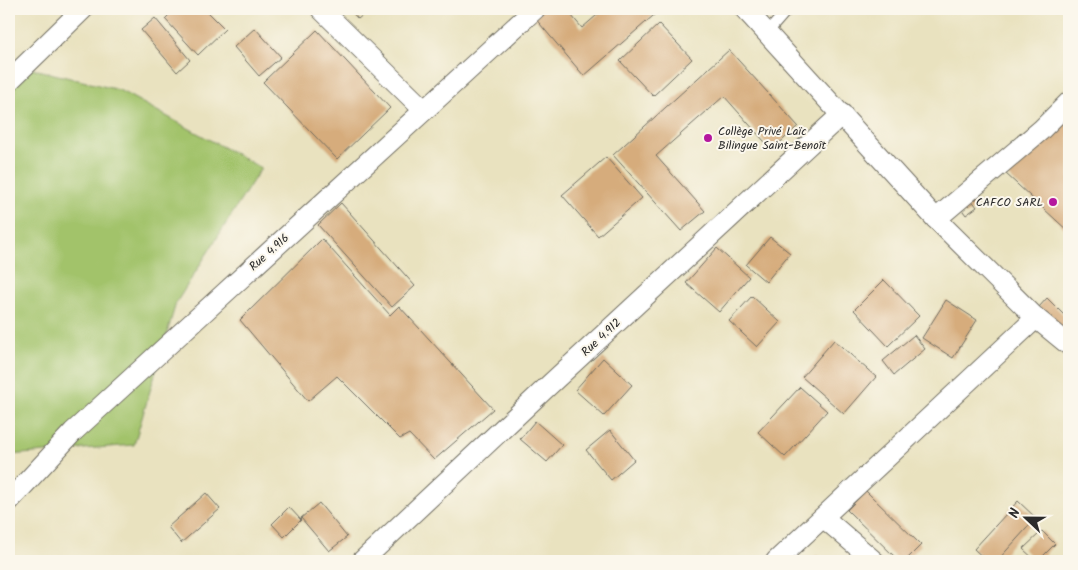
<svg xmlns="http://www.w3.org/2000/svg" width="1078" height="570" viewBox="0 0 1078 570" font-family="Kalam,sans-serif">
	<rect width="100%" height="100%" fill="#fbf7ec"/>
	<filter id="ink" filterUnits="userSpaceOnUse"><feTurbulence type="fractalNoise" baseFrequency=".02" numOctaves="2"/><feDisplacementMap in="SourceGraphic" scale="10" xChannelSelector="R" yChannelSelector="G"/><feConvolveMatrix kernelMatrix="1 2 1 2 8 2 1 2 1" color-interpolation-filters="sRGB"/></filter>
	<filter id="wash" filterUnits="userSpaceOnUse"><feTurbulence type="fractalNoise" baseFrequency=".0096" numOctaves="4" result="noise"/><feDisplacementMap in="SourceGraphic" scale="20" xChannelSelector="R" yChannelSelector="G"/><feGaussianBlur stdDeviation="1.12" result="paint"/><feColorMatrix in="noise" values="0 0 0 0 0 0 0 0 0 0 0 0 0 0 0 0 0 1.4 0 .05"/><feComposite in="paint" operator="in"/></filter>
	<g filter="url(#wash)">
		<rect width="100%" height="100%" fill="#e9e2bf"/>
		<polygon fill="#a2c36b" stroke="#66774b" points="9,63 119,90 261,168 176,303 134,445 9,455"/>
		<g id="blocks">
			<g fill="#d6ac7b">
				<polygon points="175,9 205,9 225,29 198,55 165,19"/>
				<polygon points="349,9 370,9 358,19"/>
				<polygon points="543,9 566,9 582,28 604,9 661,9 584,76 534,17"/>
				<polygon points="155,18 190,60 177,72 141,30"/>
				<polygon points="659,24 692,59 653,96 620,61"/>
				<polygon points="255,28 281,57 259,76 234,47"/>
				<polygon points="317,30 390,108 337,159 263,82"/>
				<polygon points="729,50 798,126 772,150 724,96 656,156 705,211 681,231 613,155"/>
				<polygon points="1067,115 1069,117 1069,232 1005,173"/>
				<polygon points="606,157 642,198 598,236 562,195"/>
				<polygon points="971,199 977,207 966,215 960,207"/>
				<polygon points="341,203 415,286 392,307 318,225"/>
				<polygon points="770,237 790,253 766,282 746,265"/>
				<polygon points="322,239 390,315 399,306 493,409 434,460 409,434 400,439 337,376 308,401 240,320"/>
				<polygon points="717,248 749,277 719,312 686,283"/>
				<polygon points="884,280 919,316 888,346 854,310"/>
				<polygon points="752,296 780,322 757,347 729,321"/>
				<polygon points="1047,298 1069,320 1069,324 1063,331 1039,307"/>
				<polygon points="946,300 977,320 953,358 922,338"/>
				<polygon points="914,335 925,349 894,375 883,361"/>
				<polygon points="834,340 876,377 844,414 802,377"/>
				<polygon points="603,358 632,385 604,416 575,390"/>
				<polygon points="800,387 827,411 785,457 758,432"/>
				<polygon points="535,421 562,445 547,462 520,439"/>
				<polygon points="610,430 634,460 611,480 586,450"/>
				<polygon points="866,491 921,545 905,561 899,561 847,510"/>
				<polygon points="206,493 220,509 181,543 168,527"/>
				<polygon points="1018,501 1036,518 997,561 987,561 974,549"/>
				<polygon points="319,503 347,537 329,551 301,518"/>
				<polygon points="289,507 301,520 284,537 272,524"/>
				<polygon points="1042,531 1055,544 1038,561 1036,561 1023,549"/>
				<polygon points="817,555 823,561 811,561"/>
				<polygon points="239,556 245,561 234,561"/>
			</g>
		</g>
	</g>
	<g filter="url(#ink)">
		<use href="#blocks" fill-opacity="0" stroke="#6e6b5f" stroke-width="1"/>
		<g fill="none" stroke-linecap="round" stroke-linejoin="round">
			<g stroke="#6e6b5f" stroke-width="12">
				<polyline id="lane" points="767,33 788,9"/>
			</g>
			<g stroke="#6e6b5f" stroke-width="22">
				<g id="street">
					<polyline points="321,9 424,110"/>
					<polyline points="745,9 936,219 1036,318 1069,345"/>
					<polyline points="9,81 83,9"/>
					<polyline points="936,219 1041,130 1069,102"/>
					<polyline points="9,501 73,432 535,9"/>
					<polyline points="824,518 874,561"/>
					<polyline points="362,561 546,388 842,114"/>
					<polyline points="776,561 1036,318"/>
				</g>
			</g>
			<use href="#lane" stroke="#fff" stroke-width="10"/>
			<use href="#street" stroke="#fff" stroke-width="20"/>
		</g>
	</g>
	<g fill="#b5179e" stroke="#fbf7ec" stroke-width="2">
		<circle cx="708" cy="138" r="5"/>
		<circle cx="1053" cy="202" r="5"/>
	</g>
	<g text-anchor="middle" stroke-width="4" stroke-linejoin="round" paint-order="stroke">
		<g font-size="12" fill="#2b2b2b" stroke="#fbf7ec" text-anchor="start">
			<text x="718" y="135">Collège Privé Laïc<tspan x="718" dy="14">Bilingue Saint-Benoît</tspan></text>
			<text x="1043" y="206" text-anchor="end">CAFCO SARL</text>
		</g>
		<g font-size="12" fill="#2b2b2b" stroke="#fbf7ec">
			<text transform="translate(269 252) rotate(-42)" y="4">Rue 4.916</text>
			<text transform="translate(601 337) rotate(-43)" y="4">Rue 4.912</text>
		</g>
	</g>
	<rect width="1078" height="570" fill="none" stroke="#fbf7ec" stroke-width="30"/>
	<g transform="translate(1026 518) rotate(292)" stroke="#fbf7ec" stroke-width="4" paint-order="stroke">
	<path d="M0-4L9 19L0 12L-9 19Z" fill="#2b2b2b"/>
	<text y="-8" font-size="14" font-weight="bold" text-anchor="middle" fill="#2b2b2b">N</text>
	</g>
</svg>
